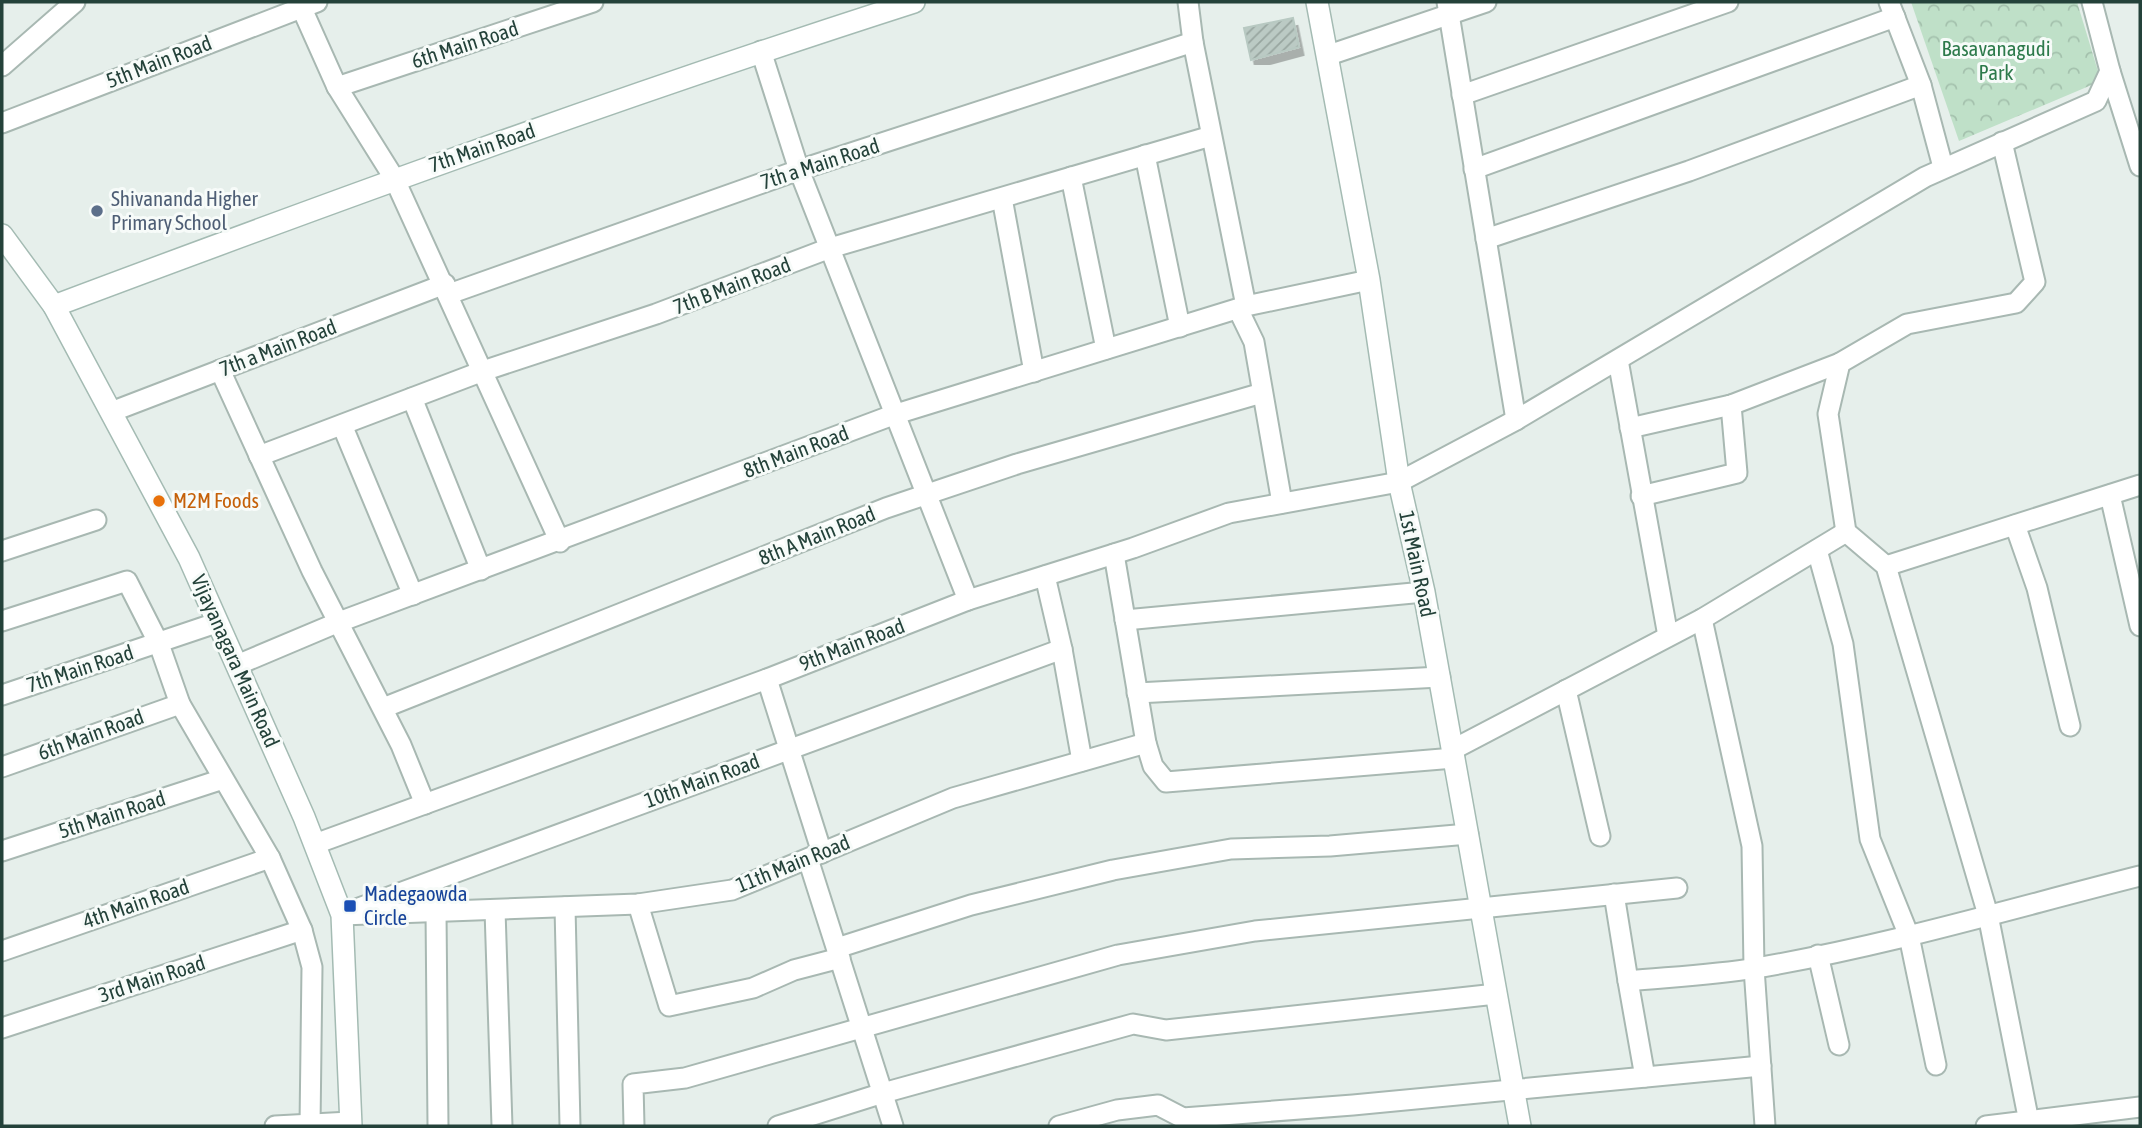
<svg xmlns="http://www.w3.org/2000/svg" width="2142" height="1128" viewBox="0 0 2142 1128" font-family="'Asap Condensed',sans-serif">
	<defs>
		<pattern id="park-crowns" width="20" height="18" patternUnits="userSpaceOnUse" patternTransform="scale(1.75)"><rect width="20" height="18" fill="#bfe0c8"/><path d="M2 6a3 3 0 1 1 6 0M12 15a3 3 0 1 1 6 0" fill="none" stroke="#a4c1ad"/></pattern>
		<pattern id="building-hatch" width="6" height="6" patternUnits="userSpaceOnUse" patternTransform="scale(1.75)"><rect width="6" height="6" fill="#bbcac4"/><path d="M-1 1l2-2M0 6l6-6M5 7l2-2" fill="none" stroke="#98a6a0"/></pattern>
		<filter id="shadow"><feDropShadow dx="4.5" dy="8" stdDeviation="0" flood-color="#0004"/></filter>
	</defs>
	<rect width="100%" height="100%" fill="#e6efeb"/>
	<polygon fill="url(#park-crowns)" points="1911,2 2077,2 2101,81 1959,141"/>
	<polygon fill="url(#building-hatch)" stroke="#b8c9c2" stroke-width="2" filter="url(#shadow)" points="1293,18 1299,47 1251,60 1244,28"/>
	<g fill="none" stroke-linecap="round" stroke-linejoin="round">
		<g stroke="#a8b8b2" stroke-width="23">
			<g id="street">
				<polyline points="299,2 337,87 394,178 560,542"/>
				<polyline points="1188,2 1193,42 1246,306"/>
				<polyline points="1447,2 1516,420"/>
				<polyline points="1889,2 1921,85 1943,167"/>
				<polyline points="761,51 799,170 968,600"/>
				<polyline points="1329,55 1486,2"/>
				<polyline points="2,66 75,2"/>
				<polyline points="2110,71 2140,166"/>
				<polyline points="337,87 593,2"/>
				<polyline points="1462,95 1728,2"/>
				<polyline points="2,123 317,2"/>
				<polyline points="2002,142 2035,282 2016,303 1907,324 1840,363 1828,414 1846,532 1886,566 1988,915 2029,1122"/>
				<polyline points="1145,155 1180,327"/>
				<polyline points="1474,169 1895,17"/>
				<polyline points="1071,177 1106,349"/>
				<polyline points="1002,198 1034,372"/>
				<polyline points="1486,239 1689,171 1921,85"/>
				<polyline points="449,294 799,170 1193,42"/>
				<polyline points="1238,309 1254,342 1282,503"/>
				<polyline points="1618,360 1668,636"/>
				<polyline points="220,370 312,571 401,745 425,804"/>
				<polyline points="412,398 481,570"/>
				<polyline points="111,412 445,284"/>
				<polyline points="342,425 413,595"/>
				<polyline points="1630,428 1731,405 1840,363"/>
				<polyline points="259,456 483,371 656,314 830,248 1211,136"/>
				<polyline points="2110,495 2140,626"/>
				<polyline points="1641,496 1737,473 1731,405"/>
				<polyline points="2015,525 2037,588 2070,726"/>
				<polyline points="1817,550 1843,644 1870,839 1909,936 1936,1065"/>
				<polyline points="2,551 96,520"/>
				<polyline points="1114,554 1146,743 1153,766 1166,782 1454,758"/>
				<polyline points="1886,566 2140,485"/>
				<polyline points="1045,576 1062,649 1082,761"/>
				<polyline points="1702,619 1752,846 1754,968 1765,1126"/>
				<polyline points="1125,620 1424,592"/>
				<polyline points="2,621 127,581 159,644 180,704 270,858 302,930 312,967 310,1126"/>
				<polyline points="237,665 339,622 893,415 1246,306 1369,280"/>
				<polyline points="767,679 822,853"/>
				<polyline points="1566,690 1600,836"/>
				<polyline points="1137,693 1440,677"/>
				<polyline points="2,695 216,623"/>
				<polyline points="383,708 886,508 1017,464 1262,393"/>
				<polyline points="1452,750 1702,619 1846,532"/>
				<polyline points="2,767 180,704"/>
				<polyline points="315,844 767,679 968,600 1133,548 1229,513 1399,482 1516,420 1925,177 2096,101 2110,71 2092,2"/>
				<polyline points="2,851 223,779"/>
				<polyline points="808,859 893,1126"/>
				<polyline points="1614,894 1628,981"/>
				<polyline points="638,904 669,1006 753,988 794,970 840,958"/>
				<polyline points="565,907 570,1126"/>
				<polyline points="359,908 1062,649"/>
				<polyline points="495,910 502,1126"/>
				<polyline points="436,912 438,1126"/>
				<polyline points="342,915 638,904 732,890 953,798 1146,743"/>
				<polyline points="837,948 971,905 1113,870 1231,849 1330,846 1468,834"/>
				<polyline points="2,951 270,858"/>
				<polyline points="1818,955 1839,1045"/>
				<polyline points="2,1028 302,930"/>
				<path d="M1645,1077L1628,981C1670,977 1714,975 1756,968C1886,946 2013,908 2140,876"/>
				<polyline points="275,1126 350,1122"/>
				<polyline points="634,1126 633,1084 685,1078 1118,955 1255,931 1677,888"/>
				<polyline points="778,1126 883,1093 1133,1024 1166,1030 1496,994"/>
				<polyline points="1059,1126 1117,1110 1158,1105 1183,1118 1353,1105 1761,1066"/>
				<polyline points="1986,1126 2140,1107"/>
			</g>
		</g>
		<g stroke="#a4bbb3" stroke-width="24">
			<g id="secondary">
				<polyline points="1317,2 1369,280 1399,482 1424,592 1520,1126"/>
				<polyline points="2,235 54,306 189,558 304,817 342,915 351,1126"/>
				<path d="M54,306C339,199 624,95 914,2"/>
			</g>
		</g>
		<use href="#street" stroke="#fff" stroke-width="19"/>
		<use href="#secondary" stroke="#fff" stroke-width="21"/>
	</g>
	<circle fill="#5c6f8a" stroke="#f7fbf9" stroke-width="2.5" cx="97" cy="211" r="7"/>
	<circle fill="#e8710a" stroke="#f7fbf9" stroke-width="2.5" cx="159" cy="501" r="7"/>
	<rect fill="#1a4fb4" stroke="#f7fbf9" stroke-width="2.5" x="343" y="899" width="14" height="14" rx="3.5"/>
	<g text-anchor="middle" stroke-width="6" stroke-linejoin="round" paint-order="stroke">
		<g font-size="21" fill="#24423a" stroke="#f7fbf9">
			<text transform="translate(465 45) rotate(-18)" y="7">6th Main Road</text>
			<text transform="translate(159 62) rotate(-21)" y="7">5th Main Road</text>
			<text transform="translate(482 148) rotate(-19)" y="7">7th Main Road</text>
			<text transform="translate(820 164) rotate(-18)" y="7">7th a Main Road</text>
			<text transform="translate(732 286) rotate(-21)" y="7">7th B Main Road</text>
			<text transform="translate(278 348) rotate(-21)" y="7">7th a Main Road</text>
			<text transform="translate(796 452) rotate(-21)" y="7">8th Main Road</text>
			<text transform="translate(817 536) rotate(-22)" y="7">8th A Main Road</text>
			<text transform="translate(1417 564) rotate(78)" y="7">1st Main Road</text>
			<text transform="translate(852 645) rotate(-21)" y="7">9th Main Road</text>
			<text transform="translate(235 661) rotate(66)" y="7">Vijayanagara Main Road</text>
			<text transform="translate(80 669) rotate(-18)" y="7">7th Main Road</text>
			<text transform="translate(91 735) rotate(-20)" y="7">6th Main Road</text>
			<text transform="translate(702 781) rotate(-20)" y="7">10th Main Road</text>
			<text transform="translate(112 815) rotate(-18)" y="7">5th Main Road</text>
			<text transform="translate(793 864) rotate(-22)" y="7">11th Main Road</text>
			<text transform="translate(136 904) rotate(-19)" y="7">4th Main Road</text>
			<text transform="translate(152 979) rotate(-18)" y="7">3rd Main Road</text>
		</g>
		<g font-size="21" fill="#2d7a4b" stroke="#f7fbf9">
			<text x="1996" y="56">Basavanagudi<tspan x="1996" dy="24">Park</tspan></text>
		</g>
		<g font-size="21" fill="#4e5e75" stroke="#f7fbf9" text-anchor="start">
			<text x="111" y="206">Shivananda Higher<tspan x="111" dy="24">Primary School</tspan></text>
		</g>
		<g font-size="21" fill="#c56008" stroke="#f7fbf9" text-anchor="start">
			<text x="173" y="508">M2M Foods</text>
		</g>
		<g font-size="21" fill="#164399" stroke="#f7fbf9" text-anchor="start">
			<text x="364" y="901">Madegaowda<tspan x="364" dy="24">Circle</tspan></text>
		</g>
	</g>
	<rect width="2142" height="1128" fill="none" stroke="#24423a" stroke-width="7"/>
</svg>
